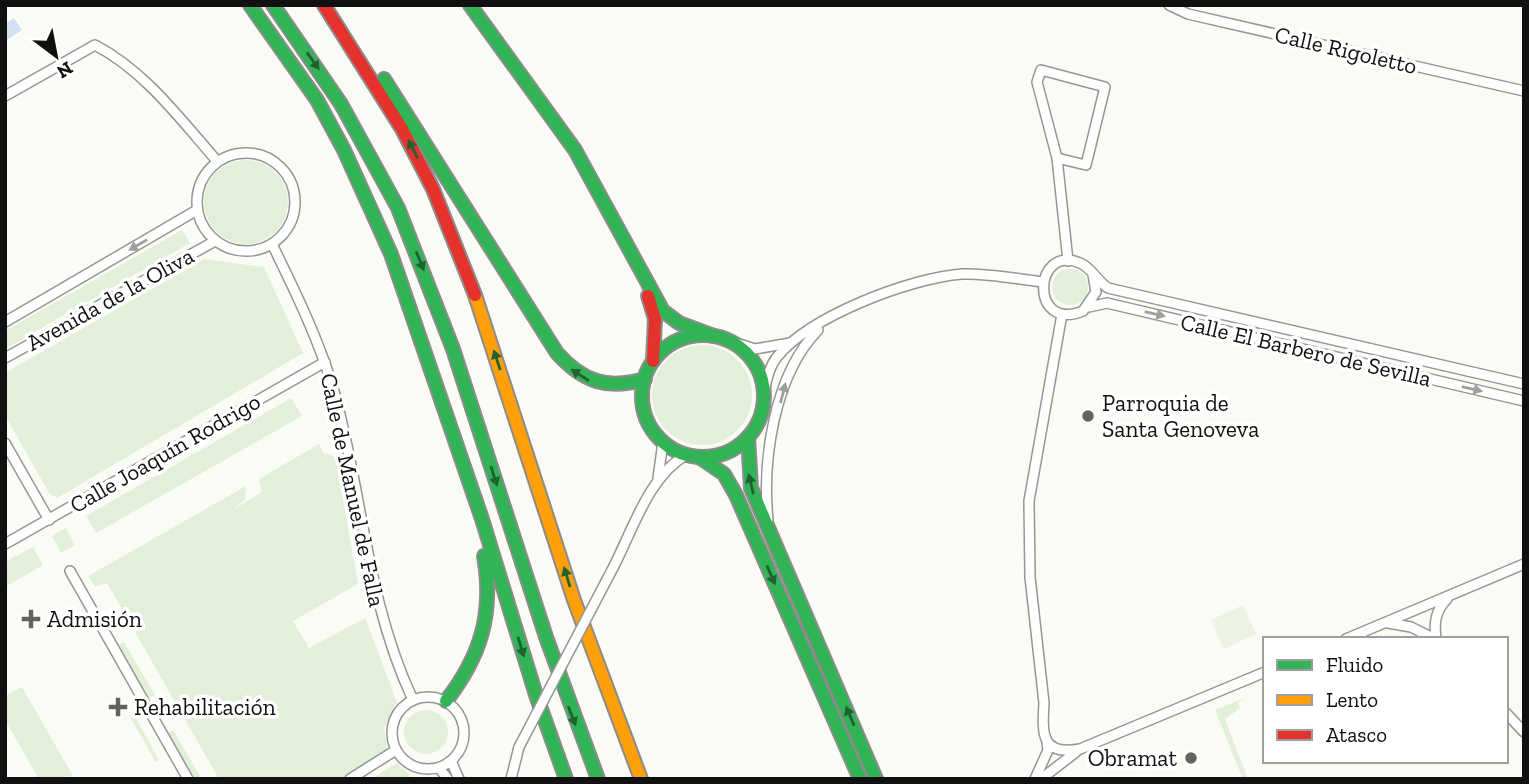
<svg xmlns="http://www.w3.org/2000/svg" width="1529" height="784" viewBox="0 0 1529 784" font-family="'Zilla Slab',serif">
	<rect width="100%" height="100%" fill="#fbfbf6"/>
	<g fill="#e2efd9">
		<circle cx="246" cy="202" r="42"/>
		<polygon points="182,230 190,243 5,349 5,331"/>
		<polygon points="204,259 264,267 303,353 57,498 49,493 5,415 5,373"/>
		<circle cx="1070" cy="287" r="18"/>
		<circle cx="702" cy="395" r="50"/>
		<polygon points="291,398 302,416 96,533 86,516"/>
		<polygon points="319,444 325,455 328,453 336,459 358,584 293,621 309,648 365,618 397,702 384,728 388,752 340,779 219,779 107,583 95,587 88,576 246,486 245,500 231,511 262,492 259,479"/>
		<polygon points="66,528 75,545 61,553 52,536"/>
		<polygon points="33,547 43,565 5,587 5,562"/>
		<polygon points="124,642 155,695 149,698 118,645"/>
		<polygon points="22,687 73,776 39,779 5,720 5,696"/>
		<polygon points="1249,696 1238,702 1240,708 1225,719 1248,779 1243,779 1215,710"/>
		<circle cx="426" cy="732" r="22"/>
		<polygon points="133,713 159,760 156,762 129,715"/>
		<polygon points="173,730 200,776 195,779 168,733"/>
		<polygon points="397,763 410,775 409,779 371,779"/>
	</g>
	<polygon fill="#ecf3e2" points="1243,605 1256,634 1224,649 1211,620"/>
	<polygon fill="#d1e1f1" points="14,18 22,30 5,41 5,24"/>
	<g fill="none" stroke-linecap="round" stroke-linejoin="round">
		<g stroke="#969694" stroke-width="12">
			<g id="street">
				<polyline points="1169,5 1188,14 1524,91"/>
				<path d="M5,96L95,45C145,71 181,120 217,161"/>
				<circle cx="246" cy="202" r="49"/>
				<polyline points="1057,158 1086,165 1105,87 1041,70 1037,82 1057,158 1068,261"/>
				<path d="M272,244C295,291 319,340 334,391C363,495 366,600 413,700"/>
				<path d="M1093,275L1096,292L1083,311C1029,333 1033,243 1080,263C1092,268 1097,281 1108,288L1524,384"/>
				<polyline points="1089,307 1107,303 1524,401"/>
				<path d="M1062,314L1029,501L1030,577L1044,703C1042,734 1041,756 1080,749L1265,672"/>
				<polyline points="5,322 197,210"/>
				<polyline points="733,342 755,349 790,343"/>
				<polyline points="5,358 215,241"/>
				<path d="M764,392C767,379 769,367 777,357C810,316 910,278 962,274C988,273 1017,279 1043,282"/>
				<polyline points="5,443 49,520"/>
				<polyline points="658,478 663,442"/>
				<path d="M768,520C762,460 774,375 818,330"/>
				<polyline points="5,544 325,362"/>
				<path d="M614,566C633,529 649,476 686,455"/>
				<polyline points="70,571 188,779"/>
				<polyline points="1388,623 1411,627 1435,639"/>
				<polyline points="1346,639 1524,564"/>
				<path d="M1436,639C1434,623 1435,611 1447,599"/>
				<circle cx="428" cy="733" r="36"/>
				<polyline points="1506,713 1524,732"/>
				<polyline points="451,761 459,779"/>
				<polyline points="439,768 448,779"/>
				<polyline points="350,779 396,750"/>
				<polyline points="511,779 519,747"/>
				<polyline points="1035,779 1048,750 1047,743"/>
				<polyline points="1041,779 1076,752"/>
			</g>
		</g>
		<g stroke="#8c8c8a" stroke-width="16">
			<g id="fast">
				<polyline points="250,5 317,100 344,150 391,254 482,519 536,695 566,779"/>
				<polyline points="273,5 341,104 398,208 453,349 546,637 598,779"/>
				<polyline points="470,5 575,150 663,311 679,323 714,336"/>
				<path d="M384,79L557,353C583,382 607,390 645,379"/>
				<circle cx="703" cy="396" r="61"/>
				<polyline points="748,437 751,488 876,779"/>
				<polyline points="699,457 724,474 736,495 860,779"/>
				<path d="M446,701C481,656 494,613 484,556"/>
			</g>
		</g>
		<g stroke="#8c8c8a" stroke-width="16">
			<polyline id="slow" points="475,295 574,600 641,779"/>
		</g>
		<g stroke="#8c8c8a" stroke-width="16">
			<g id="jam">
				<polyline points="324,5 402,129 433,189 475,295"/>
				<polyline points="648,296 655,319 653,361"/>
			</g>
		</g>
		<use href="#street" stroke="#fefefe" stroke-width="9"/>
		<use href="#fast" stroke="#30b455" stroke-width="12"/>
		<use href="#slow" stroke="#ff9f0a" stroke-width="12"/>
		<use href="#jam" stroke="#e5322d" stroke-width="12"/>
		<g stroke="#969694" stroke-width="12" stroke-linecap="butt">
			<polyline id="street-bridge" points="519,747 614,566"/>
		</g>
		<use href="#street-bridge" stroke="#fefefe" stroke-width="9"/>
	</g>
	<defs><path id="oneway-solid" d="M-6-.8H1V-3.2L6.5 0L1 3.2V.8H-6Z" transform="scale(1.75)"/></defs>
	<g fill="#206232">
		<use href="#oneway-solid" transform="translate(313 61) rotate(55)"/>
		<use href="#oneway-solid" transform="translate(413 149) rotate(-117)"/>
		<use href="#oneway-solid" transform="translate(420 261) rotate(68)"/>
		<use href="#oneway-solid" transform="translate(497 360) rotate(-108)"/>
		<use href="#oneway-solid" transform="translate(580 375) rotate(-147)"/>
		<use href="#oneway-solid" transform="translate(494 476) rotate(72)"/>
		<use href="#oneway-solid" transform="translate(751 484) rotate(-103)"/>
		<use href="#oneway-solid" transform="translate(771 575) rotate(67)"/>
		<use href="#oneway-solid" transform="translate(567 577) rotate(-107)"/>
		<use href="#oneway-solid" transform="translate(521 647) rotate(73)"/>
		<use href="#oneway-solid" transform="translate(572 716) rotate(69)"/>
		<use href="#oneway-solid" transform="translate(850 716) rotate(-113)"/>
	</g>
	<g fill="#9f9f9f">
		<use href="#oneway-solid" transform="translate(138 245) rotate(150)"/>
		<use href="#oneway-solid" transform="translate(1155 314) rotate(13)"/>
		<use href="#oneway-solid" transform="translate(1472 389) rotate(13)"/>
		<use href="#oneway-solid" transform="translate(783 393) rotate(-76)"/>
	</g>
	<g fill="#626260" stroke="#fff" stroke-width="2.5">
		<circle cx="1088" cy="416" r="7"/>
		<path d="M27.5 608.5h7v7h7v7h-7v7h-7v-7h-7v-7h7z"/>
		<path d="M114.5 696.5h7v7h7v7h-7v7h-7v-7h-7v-7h7z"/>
		<circle cx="1191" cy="758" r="7"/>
	</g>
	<g text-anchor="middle" stroke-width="7" stroke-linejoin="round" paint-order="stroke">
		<g font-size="23" fill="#101010" stroke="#fff">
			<text transform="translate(1346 50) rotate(13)" y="8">Calle Rigoletto</text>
			<text transform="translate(110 299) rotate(-29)" y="8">Avenida de la Oliva</text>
			<text transform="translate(1306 350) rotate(13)" y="8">Calle El Barbero de Sevilla</text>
			<text transform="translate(165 453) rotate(-30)" y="8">Calle Joaquín Rodrigo</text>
			<text transform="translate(353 490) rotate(78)" y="8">Calle de Manuel de Falla</text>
		</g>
		<g font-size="23" fill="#101010" stroke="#fff" text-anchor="start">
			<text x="1102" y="411">Parroquia de<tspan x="1102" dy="26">Santa Genoveva</tspan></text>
			<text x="47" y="627">Admisión</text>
			<text x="134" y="715">Rehabilitación</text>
			<text x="1177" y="766" text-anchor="end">Obramat</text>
		</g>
	</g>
	<rect width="1529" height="784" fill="none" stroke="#101010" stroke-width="14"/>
	<rect x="1263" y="637" width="245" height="126" fill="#ffffff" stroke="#9f9f9f" stroke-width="2"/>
	<rect x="1277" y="660" width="35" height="10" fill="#30b455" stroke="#9f9f9f" stroke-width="2"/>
	<text x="1326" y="672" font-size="21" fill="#101010">Fluido</text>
	<rect x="1277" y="695" width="35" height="10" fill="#ff9f0a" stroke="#9f9f9f" stroke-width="2"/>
	<text x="1326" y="707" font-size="21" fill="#101010">Lento</text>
	<rect x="1277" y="730" width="35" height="10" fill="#e5322d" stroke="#9f9f9f" stroke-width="2"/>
	<text x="1326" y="742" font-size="21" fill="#101010">Atasco</text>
	<g transform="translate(56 56) rotate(148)" stroke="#ffffff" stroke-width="5" paint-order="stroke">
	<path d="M0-5L12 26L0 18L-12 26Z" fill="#101010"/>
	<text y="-10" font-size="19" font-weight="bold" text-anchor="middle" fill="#101010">N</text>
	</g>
</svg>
